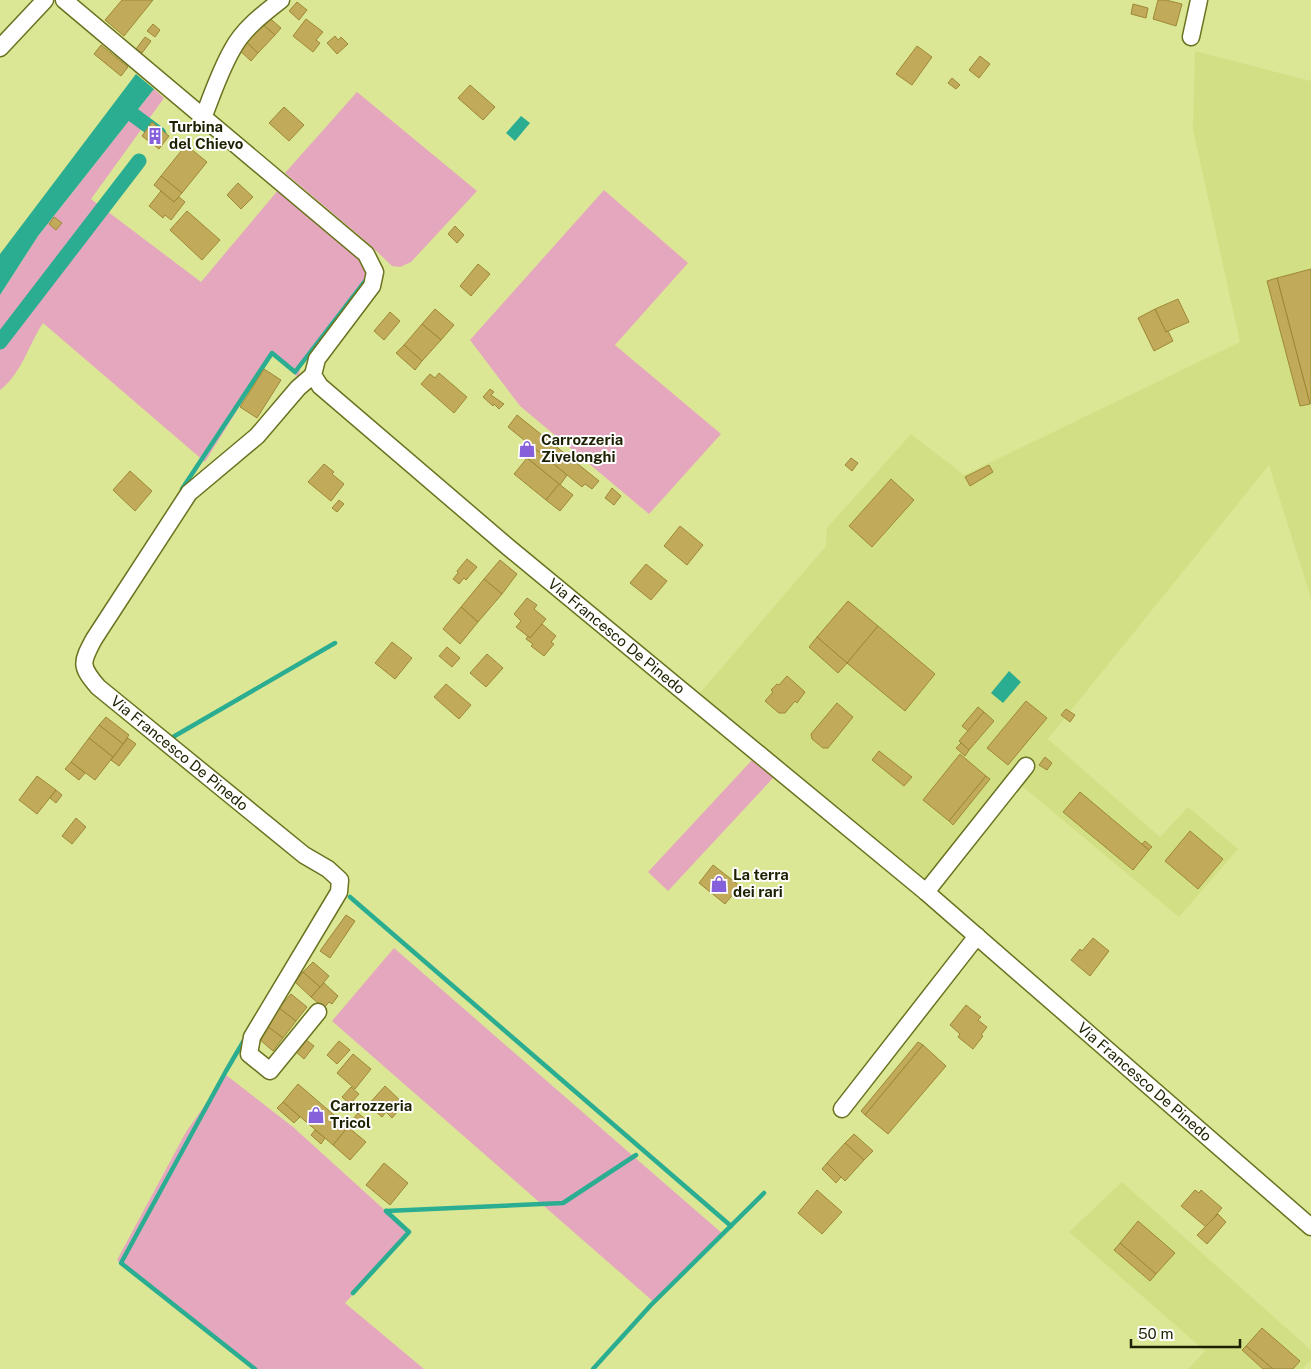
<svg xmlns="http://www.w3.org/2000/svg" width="1311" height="1369" viewBox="0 0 1311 1369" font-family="'Public Sans',sans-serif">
	<rect width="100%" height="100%" fill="#dce795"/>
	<g fill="#d3df85">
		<polygon points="1195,51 1311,81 1311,598 1269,465 1048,739 1160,837 1188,807 1238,849 1179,917 1022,786 935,888 699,694 826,546 827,528 911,434 964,475 1240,342 1193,130"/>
		<polygon points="1122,1182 1311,1350 1311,1360 1302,1369 1188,1369 1205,1351 1069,1232"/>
	</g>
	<g fill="#e4a7be">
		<path d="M154,89L164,98L91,199L201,282L279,189L362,260L368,273L365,281L300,368L299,378L272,354L205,462L43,323C28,346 22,373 0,390V295L38,236Z"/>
		<polygon points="357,92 477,191 411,262 400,267 392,266 368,243 285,173"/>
		<polygon points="604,190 688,263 615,345 721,434 649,514 520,406 470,340"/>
		<polygon points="753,759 773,778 668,891 648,872"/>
		<polygon points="394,948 724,1235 655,1303 332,1021"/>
		<polygon points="226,1075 293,1127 410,1233 345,1303 424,1369 255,1369 117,1260 186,1132"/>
	</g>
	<g fill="#2aad91">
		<polygon points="136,74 154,89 38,236 0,295 0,254"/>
		<polygon points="521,116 530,123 515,141 506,133"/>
		<polygon points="1009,671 1021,682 1003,703 991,693"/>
	</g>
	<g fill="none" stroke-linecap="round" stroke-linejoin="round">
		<g stroke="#2aad91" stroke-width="4.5">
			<polyline points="182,489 272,353 295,372 365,281"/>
			<polyline points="173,737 335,643"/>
			<polyline points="350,897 731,1226"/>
			<polyline points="246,1037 226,1071 121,1263 255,1369"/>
			<polyline points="386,1211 563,1203 636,1155"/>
			<polyline points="353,1293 409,1232 386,1211"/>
			<polyline points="593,1369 651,1305 764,1193"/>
		</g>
		<g stroke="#2aad91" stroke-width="15">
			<polyline points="120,114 124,108 159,134"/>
			<polyline points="0,342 139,161"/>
		</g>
	</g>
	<g fill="#c1ab5a" stroke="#9d8836">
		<polygon points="122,0 153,0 124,36 105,20"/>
		<polygon points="1158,0 1166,0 1182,4 1176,26 1153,19"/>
		<polygon points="297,2 307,10 299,20 289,11"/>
		<polygon points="1133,4 1148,8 1146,18 1131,14"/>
		<polygon points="266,15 281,28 275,35 260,22"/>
		<polygon points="306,19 323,32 316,40 320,43 313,52 293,36"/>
		<polygon points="260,22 275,35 258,53 244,40"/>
		<polygon points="153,24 160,30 155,37 147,31"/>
		<polygon points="335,36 338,40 341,37 348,44 337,54 327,43"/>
		<polygon points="145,37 151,41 142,53 136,49"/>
		<polygon points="244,40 258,53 251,61 237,48"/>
		<polygon points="101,45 128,67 121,76 94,54"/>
		<polygon points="917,46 932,57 912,85 896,74"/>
		<polygon points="980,56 990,64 979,78 969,70"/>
		<polygon points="952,78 960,85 956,89 948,83"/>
		<polygon points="470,85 495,107 483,120 458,98"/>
		<polygon points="284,107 304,125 289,141 269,123"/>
		<polygon points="152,122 169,136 159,149 142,136"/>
		<polygon points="186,145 207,162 182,193 161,176"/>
		<polygon points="161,176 182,193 174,202 154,185"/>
		<polygon points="238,183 253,197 241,209 227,195"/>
		<polygon points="161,191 174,202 179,197 185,202 171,220 165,215 163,218 149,206"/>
		<polygon points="187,211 220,240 202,260 170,230"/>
		<polygon points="54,217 62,223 56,230 49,224"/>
		<polygon points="455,226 464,235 457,243 448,234"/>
		<polygon points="478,264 490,274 471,296 460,286"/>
		<polygon points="1311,269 1311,403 1310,404 1277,278"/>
		<polygon points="1277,278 1310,404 1300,406 1267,281"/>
		<polygon points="1178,299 1189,322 1166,332 1155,309"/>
		<polygon points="435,309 454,325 441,340 422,324"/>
		<polygon points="1155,309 1166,332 1168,331 1173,341 1154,351 1138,318"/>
		<polygon points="390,312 400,321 384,340 374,331"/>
		<polygon points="422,324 441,340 422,361 404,345"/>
		<polygon points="404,345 422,361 415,370 396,353"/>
		<polygon points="264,369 281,380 257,418 240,407"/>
		<polygon points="439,373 467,397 454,413 421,384 430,374 435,378"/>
		<polygon points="490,389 494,392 491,395 504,404 499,409 494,404 493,406 483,397"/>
		<polygon points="517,415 599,481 592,489 585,484 582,487 508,427"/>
		<polygon points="533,447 567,475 560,485 526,457"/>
		<polygon points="527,458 559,484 546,500 514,474"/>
		<polygon points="851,458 858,463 852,471 845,465"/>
		<polygon points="324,464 334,472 332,474 344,484 331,501 308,482"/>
		<polygon points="989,465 993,472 970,486 965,477"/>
		<polygon points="130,471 152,491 135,511 113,490"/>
		<polygon points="891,479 914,500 872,547 849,526"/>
		<polygon points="559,484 573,495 560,511 546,500"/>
		<polygon points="612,488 621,496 614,505 605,498"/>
		<polygon points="339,500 344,504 337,512 332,508"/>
		<polygon points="680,526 703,545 687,565 664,546"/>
		<polygon points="467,559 477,567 466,580 464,578 459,584 453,579 458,573 457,571"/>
		<polygon points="500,560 517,574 502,594 484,579"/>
		<polygon points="646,564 667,581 651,600 630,583"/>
		<polygon points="484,579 502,594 478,622 461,607"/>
		<polygon points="527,598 537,605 534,609 546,619 530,638 516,627 521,621 514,614"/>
		<polygon points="848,601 878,626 847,663 817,637"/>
		<polygon points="461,607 478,622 460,644 443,629"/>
		<polygon points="542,624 556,636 551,642 554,644 544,656 531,646 533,644 526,639 528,636 530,638"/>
		<polygon points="878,626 935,674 905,711 847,663"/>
		<polygon points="817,637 847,663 838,673 809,647"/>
		<polygon points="392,642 412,658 395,679 375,663"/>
		<polygon points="447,647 460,658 452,667 439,656"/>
		<polygon points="487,654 503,668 486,687 470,673"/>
		<polygon points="787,676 805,692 797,703 795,701 785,713 779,713 765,701 773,692 771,690 777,684 779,685"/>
		<polygon points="446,684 471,705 459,719 434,697"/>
		<polygon points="1026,701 1047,718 1008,765 987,748"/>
		<polygon points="837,703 853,717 828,748 823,748 812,739 811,734"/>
		<polygon points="978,707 984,712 968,731 962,726"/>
		<polygon points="1066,709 1075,715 1070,722 1061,715"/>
		<polygon points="984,712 994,721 969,750 959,741"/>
		<polygon points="106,717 129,735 123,744 99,725"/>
		<polygon points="99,725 123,744 113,757 89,738"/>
		<polygon points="89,738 113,757 95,780 71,762"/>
		<polygon points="128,738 136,744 119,766 111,760"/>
		<polygon points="961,743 969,750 965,756 956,748"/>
		<polygon points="879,751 912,777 904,786 872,760"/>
		<polygon points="960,754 986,776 949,821 923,800"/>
		<polygon points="1045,757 1052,763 1047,770 1039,765"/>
		<polygon points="71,762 85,773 79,780 65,769"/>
		<polygon points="37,776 56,790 37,814 19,800"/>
		<polygon points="986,776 990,779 953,825 949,821"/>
		<polygon points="56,790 62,795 56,803 50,798"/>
		<polygon points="1080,792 1149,850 1133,870 1063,812"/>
		<polygon points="76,818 86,827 72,844 62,836"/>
		<polygon points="1190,831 1223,859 1198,889 1165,861"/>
		<polygon points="1145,841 1152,847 1149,850 1142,844"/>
		<polygon points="713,865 740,886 725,904 699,883"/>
		<polygon points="346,915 355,921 330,958 320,951"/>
		<polygon points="1093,938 1109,951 1090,976 1071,960 1080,949 1082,951"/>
		<polygon points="313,962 329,976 320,987 303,972"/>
		<polygon points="303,972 320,987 311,997 295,982"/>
		<polygon points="324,983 338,996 332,1004 329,1002 324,1008 311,997"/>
		<polygon points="291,994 307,1007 296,1021 279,1008"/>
		<polygon points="966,1005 981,1017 978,1020 987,1027 981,1035 983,1036 973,1049 958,1037 960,1034 950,1025"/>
		<polygon points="279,1008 296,1021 283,1038 267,1026"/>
		<polygon points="267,1026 283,1038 273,1051 259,1039"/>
		<polygon points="305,1039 314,1046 304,1059 295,1051"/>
		<polygon points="339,1041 350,1050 337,1064 327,1055"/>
		<polygon points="918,1042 923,1045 865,1115 861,1111"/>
		<polygon points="923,1045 946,1066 888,1134 865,1115"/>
		<polygon points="353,1054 371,1069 355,1089 337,1073"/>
		<polygon points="298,1084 348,1127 333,1145 283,1102"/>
		<polygon points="385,1086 404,1104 392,1118 386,1112 382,1117 368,1105"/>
		<polygon points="351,1087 359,1094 350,1104 342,1097"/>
		<polygon points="283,1102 300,1117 294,1123 277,1108"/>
		<polygon points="358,1113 365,1119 360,1125 353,1119"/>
		<polygon points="348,1127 366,1142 350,1160 333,1145"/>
		<polygon points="315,1130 325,1138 321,1144 311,1135"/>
		<polygon points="854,1134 873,1151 864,1160 845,1143"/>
		<polygon points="845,1143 864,1160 845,1181 827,1163"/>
		<polygon points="384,1163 408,1183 390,1205 366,1185"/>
		<polygon points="827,1163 841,1177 836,1183 822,1169"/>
		<polygon points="817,1190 842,1212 822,1234 798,1213"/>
		<polygon points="1195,1190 1199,1193 1201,1190 1222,1208 1206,1227 1181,1206"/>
		<polygon points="1218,1214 1226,1222 1207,1244 1197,1235"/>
		<polygon points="1138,1221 1175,1253 1156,1274 1120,1243"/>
		<polygon points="1120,1243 1156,1274 1150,1281 1114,1250"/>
		<polygon points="1262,1328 1300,1361 1293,1369 1273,1369 1246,1346"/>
		<polygon points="1246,1346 1273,1369 1263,1369 1242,1350"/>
	</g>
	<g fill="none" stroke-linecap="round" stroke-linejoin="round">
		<g stroke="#6b7220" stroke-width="19">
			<g id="minor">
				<path id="s1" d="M64,0L366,254L375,272L372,286L317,359L313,375L320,386L508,547L926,892L1311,1227"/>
				<polyline points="1191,37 1199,0"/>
				<polyline points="0,48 45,0"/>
				<path d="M203,118C212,95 220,71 232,50C243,29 263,14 281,0"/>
				<path id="s2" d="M313,375L298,388L257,436L189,493L94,639C81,663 80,666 98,687L304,855L328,869L340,880L339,892L252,1037L249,1054L270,1071L318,1012"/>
				<polyline points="926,892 1026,766"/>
				<polyline points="842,1109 977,936"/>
			</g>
		</g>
		<use href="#minor" stroke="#fff" stroke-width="16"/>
	</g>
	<defs>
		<g id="building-bare" transform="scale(1.35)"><path d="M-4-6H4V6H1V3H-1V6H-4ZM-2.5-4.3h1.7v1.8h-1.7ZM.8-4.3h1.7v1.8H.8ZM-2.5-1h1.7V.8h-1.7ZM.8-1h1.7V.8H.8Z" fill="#865fda" stroke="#fff" stroke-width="2.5" paint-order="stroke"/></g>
		<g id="shop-bare" transform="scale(1.35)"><path d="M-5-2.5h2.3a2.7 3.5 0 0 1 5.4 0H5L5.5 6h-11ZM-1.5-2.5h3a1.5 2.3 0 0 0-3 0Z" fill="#865fda" stroke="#fff" stroke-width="2.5" paint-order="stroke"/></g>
	</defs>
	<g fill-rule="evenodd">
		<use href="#building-bare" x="155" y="136"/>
		<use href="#shop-bare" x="527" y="449"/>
		<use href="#shop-bare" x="719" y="884"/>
		<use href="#shop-bare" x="316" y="1115"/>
	</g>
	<g text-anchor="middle" stroke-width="4" stroke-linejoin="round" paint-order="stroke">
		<g font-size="15" font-weight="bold" fill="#1e2101" stroke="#fff" text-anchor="start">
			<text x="169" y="132">Turbina<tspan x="169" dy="17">del Chievo</tspan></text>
			<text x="541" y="445">Carrozzeria<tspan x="541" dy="17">Zivelonghi</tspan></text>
			<text x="733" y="880">La terra<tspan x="733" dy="17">dei rari</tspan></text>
			<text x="330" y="1111">Carrozzeria<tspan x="330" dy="17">Tricol</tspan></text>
		</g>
		<g font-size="15" fill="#1e2101" stroke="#fff">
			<text dy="5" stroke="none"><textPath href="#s1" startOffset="938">Via Francesco De Pinedo</textPath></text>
			<text dy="5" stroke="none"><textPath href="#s2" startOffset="505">Via Francesco De Pinedo</textPath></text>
			<text dy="5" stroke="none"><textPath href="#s1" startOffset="1629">Via Francesco De Pinedo</textPath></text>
		</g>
	</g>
	<path d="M1131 1339v8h109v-8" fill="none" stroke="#1e2101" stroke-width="2.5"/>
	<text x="1138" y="1339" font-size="15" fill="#1e2101" stroke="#ffffff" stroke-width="4" paint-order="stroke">50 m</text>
</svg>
